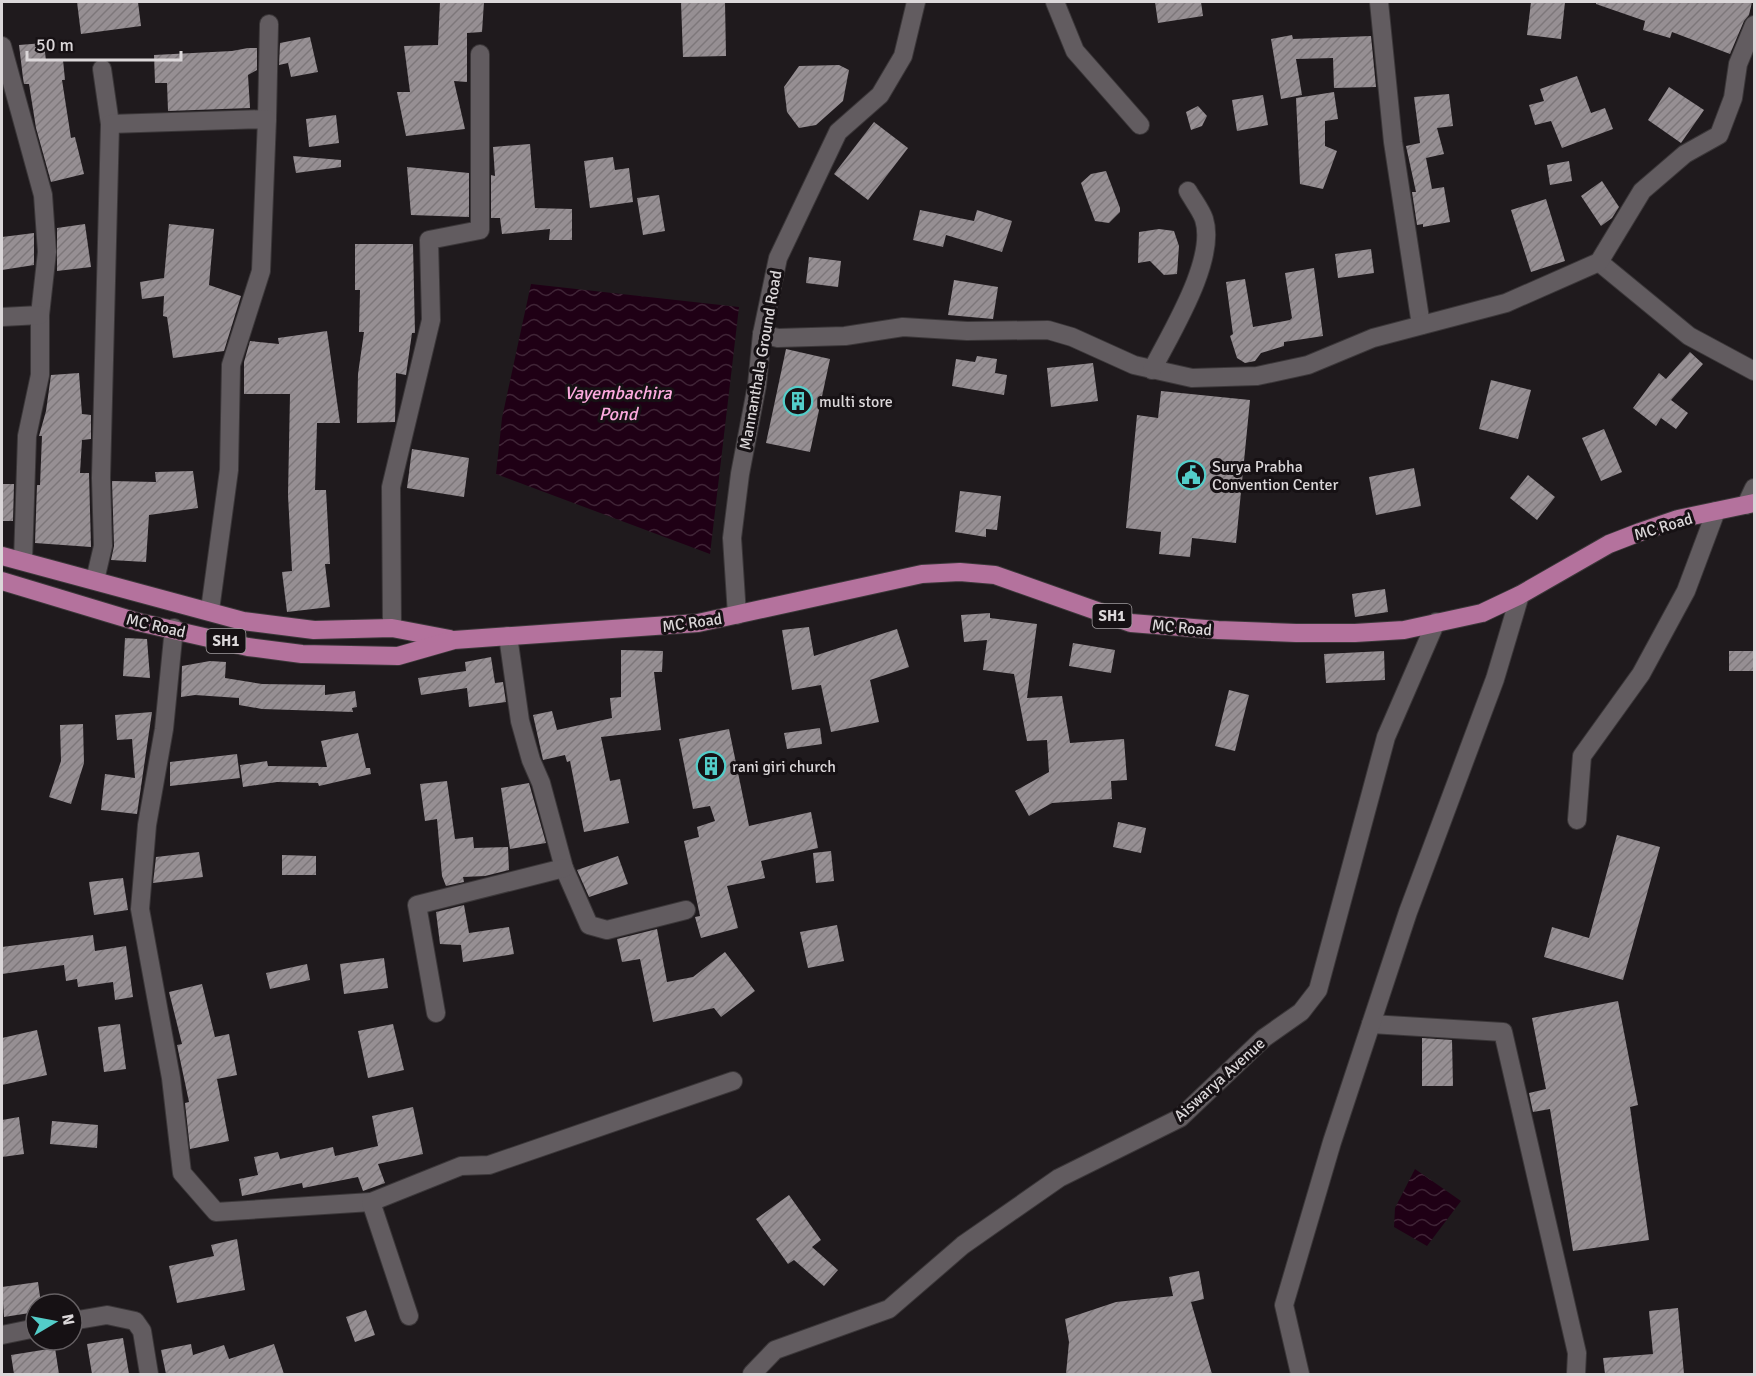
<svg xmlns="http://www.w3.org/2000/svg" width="1756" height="1376" viewBox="0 0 1756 1376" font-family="Signika,sans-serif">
	<defs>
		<pattern id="water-waves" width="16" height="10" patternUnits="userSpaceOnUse" patternTransform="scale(1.5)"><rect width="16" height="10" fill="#1f0015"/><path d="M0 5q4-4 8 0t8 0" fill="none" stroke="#3f2436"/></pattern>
		<pattern id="building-hatch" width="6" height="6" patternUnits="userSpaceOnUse" patternTransform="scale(1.5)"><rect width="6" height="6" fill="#968f93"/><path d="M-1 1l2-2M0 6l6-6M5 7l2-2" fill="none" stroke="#7d777a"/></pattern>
	</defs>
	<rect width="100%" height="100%" fill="#1f1a1d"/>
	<g fill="url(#water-waves)">
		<polygon points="531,284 739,307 710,554 496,474 502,418"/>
		<polygon points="1415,1169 1461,1201 1427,1246 1394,1227 1395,1208"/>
	</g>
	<g fill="url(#building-hatch)">
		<polygon points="77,2 138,2 141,26 81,34"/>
		<polygon points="440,2 484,2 482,32 467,33 467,82 454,81 465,129 406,136 397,92 410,92 404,46 438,45"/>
		<polygon points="681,2 725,2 726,56 683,57"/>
		<polygon points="1155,2 1201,2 1203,16 1158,23"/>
		<polygon points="1531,2 1565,2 1561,39 1527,35"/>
		<polygon points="1596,2 1752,2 1749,15 1744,21 1730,54 1672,32 1670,38 1643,30 1645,21 1596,4"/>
		<polygon points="1292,35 1293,39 1371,36 1376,87 1334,88 1333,58 1296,59 1302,95 1281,99 1271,39"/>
		<polygon points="310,37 318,72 291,77 288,63 279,65 280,43"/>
		<polygon points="44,43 46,61 63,60 65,80 62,80 71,138 75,137 84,174 51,182 36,128 29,84 24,84 23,78 19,45"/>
		<polygon points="248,48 257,48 257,70 248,75 250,108 168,111 167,83 155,83 154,55 232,51"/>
		<polygon points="839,65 849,70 843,101 816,125 799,128 787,112 784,87 799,66"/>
		<polygon points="1577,76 1591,113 1605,108 1613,129 1562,148 1551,121 1535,125 1529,105 1544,101 1540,89"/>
		<polygon points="1669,87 1704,110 1681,143 1648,120"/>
		<polygon points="1334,92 1338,119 1325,121 1325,146 1337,151 1323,189 1300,184 1296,98"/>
		<polygon points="1449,94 1453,126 1437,128 1444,154 1426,158 1432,189 1444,187 1450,222 1423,227 1423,224 1417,225 1412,192 1416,192 1406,146 1420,143 1414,97"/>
		<polygon points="1263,95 1268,125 1237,131 1232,100"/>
		<polygon points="1198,106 1207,116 1202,126 1191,130 1186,112"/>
		<polygon points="336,115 339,143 309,147 306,119"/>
		<polygon points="874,122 908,148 868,200 834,174"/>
		<polygon points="530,144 535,208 572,209 572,240 549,240 550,229 502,234 500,218 491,218 491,175 495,176 493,147"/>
		<polygon points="293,156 341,160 341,167 296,173"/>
		<polygon points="613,157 615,170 629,168 633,202 590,208 584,161"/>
		<polygon points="1569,161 1572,181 1550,185 1547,165"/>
		<polygon points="407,167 469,173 469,217 411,215"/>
		<polygon points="1106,171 1120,208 1120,212 1109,223 1095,221 1081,183 1091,174"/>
		<polygon points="1602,181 1619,207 1612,218 1601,226 1581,196"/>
		<polygon points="659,195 665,231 643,235 637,198"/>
		<polygon points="1546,199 1565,261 1531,272 1511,210"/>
		<polygon points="920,210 974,221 977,210 1012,221 1002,252 946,235 943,247 913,240"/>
		<polygon points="85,224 91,267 57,271 57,228"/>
		<polygon points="169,224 214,229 209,285 241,296 224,351 173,358 167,317 163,316 164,296 142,299 140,282 164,278"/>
		<polygon points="1159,229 1174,231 1179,246 1177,274 1164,275 1150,261 1138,263 1139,232"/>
		<polygon points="34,233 34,265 2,270 2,237"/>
		<polygon points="355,244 413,244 415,333 412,333 406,375 396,373 395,422 357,423 358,374 364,332 359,332 360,290 355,290"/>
		<polygon points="1371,249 1374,273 1338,278 1335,254"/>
		<polygon points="809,257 841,261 838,287 806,283"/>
		<polygon points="1314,268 1323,336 1284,342 1284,346 1261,353 1255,361 1245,363 1237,358 1230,336 1233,334 1226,282 1245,279 1253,327 1290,320 1292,318 1285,273"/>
		<polygon points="954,280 998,287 993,319 948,315"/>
		<polygon points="327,331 340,423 317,423 315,490 326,490 330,564 325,564 330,607 287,612 282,572 292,571 288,495 290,394 244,394 244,362 250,341 279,344 278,338"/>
		<polygon points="786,349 830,359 810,452 766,443"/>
		<polygon points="1690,352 1703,364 1671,400 1688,413 1676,429 1661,418 1656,426 1633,408 1659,373 1666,379"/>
		<polygon points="977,356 997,359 995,373 1007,375 1004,395 952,386 956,359 975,362"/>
		<polygon points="1093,363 1098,401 1051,407 1047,368"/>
		<polygon points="79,373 82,414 91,415 91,439 82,440 80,473 89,473 91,547 35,543 37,485 40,485 42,436 39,436 46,411 51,375"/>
		<polygon points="1491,380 1531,390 1518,439 1479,429"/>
		<polygon points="1161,391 1250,400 1236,543 1192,538 1190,557 1159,554 1161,532 1126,528 1137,415 1158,418"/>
		<polygon points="1604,429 1622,472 1601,481 1582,438"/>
		<polygon points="412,449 469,458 464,497 407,488"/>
		<polygon points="1414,468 1421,506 1376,515 1369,477"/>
		<polygon points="193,471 198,508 149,515 146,562 111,560 114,546 112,481 156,482 155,472"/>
		<polygon points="1528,475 1555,497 1537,520 1510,498"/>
		<polygon points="2,484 14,484 13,521 2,521"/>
		<polygon points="960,491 1001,496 997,530 986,529 986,537 955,532"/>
		<polygon points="1385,589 1388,612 1355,617 1352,594"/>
		<polygon points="990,613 990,618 1037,624 1027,698 1062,696 1070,743 1124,739 1127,780 1111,781 1112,799 1052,803 1029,816 1015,791 1049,772 1047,740 1027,741 1014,674 983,670 987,640 964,642 961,615"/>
		<polygon points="809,627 814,656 897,629 909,667 870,680 879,722 831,732 821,685 792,690 782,630"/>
		<polygon points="125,638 147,639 150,678 123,676"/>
		<polygon points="1073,643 1115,650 1111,673 1069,666"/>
		<polygon points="621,650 663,651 662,672 654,672 661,730 601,737 610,781 620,779 629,823 584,832 570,761 567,762 565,755 543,760 533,715 552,711 557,730 612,718 610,698 621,697"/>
		<polygon points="1384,651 1385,680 1326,683 1324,654"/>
		<rect x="1729" y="651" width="26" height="20"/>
		<polygon points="491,657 495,683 503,682 506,702 469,707 467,688 421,695 418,678 466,671 465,662"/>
		<polygon points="210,661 226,662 225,678 262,684 325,685 325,695 355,691 357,707 352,708 353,712 262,709 239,705 239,698 195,695 181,697 182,666"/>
		<polygon points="1229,690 1249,695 1235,751 1215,746"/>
		<polygon points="152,712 137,814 101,810 105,774 135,778 132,739 117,740 115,715"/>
		<polygon points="83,724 84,763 71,804 49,797 61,761 60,725"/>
		<polygon points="820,728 822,744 787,749 784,733"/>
		<polygon points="729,729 749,826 811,812 818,848 761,861 765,878 727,886 738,928 701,938 695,917 700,916 684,841 699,837 697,827 715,821 710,806 693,809 679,739"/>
		<polygon points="358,733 366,768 370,768 371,774 319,786 318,783 277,782 243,787 240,765 267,761 268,766 327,767 321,741"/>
		<polygon points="237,754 240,778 170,786 170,762"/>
		<polygon points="447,781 455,839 473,837 474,848 508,847 509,870 485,876 463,877 464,882 446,886 442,876 437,819 425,821 420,784"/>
		<polygon points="529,783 546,843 510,849 501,788"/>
		<polygon points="1118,822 1146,828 1141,853 1113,847"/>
		<polygon points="1617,835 1660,847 1623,980 1544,957 1552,927 1589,938"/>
		<polygon points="831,851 834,881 816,883 813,853"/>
		<polygon points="199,852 203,877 153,883 156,857"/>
		<polygon points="282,855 316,856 316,875 282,875"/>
		<polygon points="618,856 628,884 589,897 577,870"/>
		<polygon points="123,878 128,910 94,915 89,882"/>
		<polygon points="464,905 469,933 509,927 514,954 463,962 461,945 440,944 436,912"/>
		<polygon points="837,925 844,961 808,968 800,932"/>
		<polygon points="657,929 667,982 693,977 725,952 755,991 721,1017 714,1008 653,1022 640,959 622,962 617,939"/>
		<polygon points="93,935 95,951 126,946 133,997 115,1000 113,982 78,987 77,979 66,981 64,965 2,974 2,947"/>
		<polygon points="384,958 388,988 344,994 340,964"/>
		<polygon points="307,964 310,980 270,989 266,973"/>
		<polygon points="202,984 215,1037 229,1034 237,1075 217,1079 229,1141 190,1149 185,1103 189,1102 177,1045 182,1044 169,992"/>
		<polygon points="1618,1001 1638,1105 1630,1107 1649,1240 1573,1251 1550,1109 1533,1112 1529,1093 1546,1089 1532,1018"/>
		<polygon points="120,1024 126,1069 104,1072 98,1027"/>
		<polygon points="393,1024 404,1070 368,1078 358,1031"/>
		<polygon points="37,1030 47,1075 2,1085 2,1038"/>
		<polygon points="1422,1038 1452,1040 1453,1086 1422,1086"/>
		<polygon points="413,1107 423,1154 378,1164 385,1183 363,1191 358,1177 303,1188 302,1183 242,1196 239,1179 258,1175 254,1157 278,1152 280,1159 333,1147 335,1156 378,1146 372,1116"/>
		<polygon points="19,1117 24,1154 2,1157 2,1120"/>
		<polygon points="52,1121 98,1125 97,1148 50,1144"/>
		<polygon points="789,1195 821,1240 812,1247 838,1270 824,1286 794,1260 788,1264 756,1219"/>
		<polygon points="237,1239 245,1290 177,1303 169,1266 214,1256 211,1245"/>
		<polygon points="1199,1271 1204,1299 1191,1302 1212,1374 1066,1374 1069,1342 1065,1319 1116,1302 1173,1296 1169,1277"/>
		<polygon points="38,1282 41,1304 36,1304 36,1312 4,1317 2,1287"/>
		<polygon points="1678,1308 1684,1374 1605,1374 1603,1358 1653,1354 1649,1311"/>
		<polygon points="366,1310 375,1335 355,1342 346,1317"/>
		<polygon points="123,1338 129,1374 92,1374 87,1344"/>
		<polygon points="191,1344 193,1355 224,1345 229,1359 274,1344 284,1374 166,1374 161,1350"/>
		<polygon points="55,1348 59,1374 14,1374 11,1355"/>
	</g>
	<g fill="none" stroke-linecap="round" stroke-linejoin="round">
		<g stroke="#3b3739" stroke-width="20">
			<g id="minor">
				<polyline points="1055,2 1075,51 1140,125"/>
				<polyline points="1379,2 1393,142 1421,325"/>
				<polyline points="2,46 43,195 47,252 40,315 40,375 27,436 23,561"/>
				<polyline points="102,69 110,124"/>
				<polyline points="267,119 269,24"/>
				<polyline points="1599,262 1689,336 1754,371"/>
				<polyline points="2,317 40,315"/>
				<polyline points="762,334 778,338 845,336 903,327 967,331 1048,330 1072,337 1134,365 1192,378 1257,376 1308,365 1373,338 1506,303 1599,262 1642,191 1685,154 1719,135 1733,98 1738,64 1754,25"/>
				<path d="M1152,370C1170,334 1217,260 1204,219C1201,210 1193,200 1188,191"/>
				<polyline points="1746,505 1754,488"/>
				<polyline points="95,580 103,546 101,478 110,124 267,119 261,271 231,365 229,470 210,610"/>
				<polyline points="737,615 732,538 740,474 757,385 762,334 778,258 838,132 880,95 903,56 916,2"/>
				<polyline points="174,628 164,729 147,825 140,909 171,1078 182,1173 216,1212 371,1202"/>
				<polyline points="392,628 391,487 431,320 429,240 480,230 480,54"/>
				<polyline points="508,636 520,721 531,760 541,783 564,868 589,925 607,930 686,910"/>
				<polyline points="1577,820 1582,756 1641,674 1686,591 1716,511"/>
				<polyline points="436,1013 417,905 564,868"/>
				<polyline points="1371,1024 1503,1032 1577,1353 1576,1374"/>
				<polyline points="409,1316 371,1202 461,1166 489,1165 733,1081"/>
				<polyline points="72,1321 107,1315 135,1321 142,1331 149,1374"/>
				<polyline points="2,1335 36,1328"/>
				<polyline points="752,1374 775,1350 889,1309 963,1245 1059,1178 1180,1118 1264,1038 1301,1012 1318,990 1386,737 1436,622"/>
				<polyline points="1300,1374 1284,1305 1332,1142 1408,912 1495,679 1520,595"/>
			</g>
		</g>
		<g stroke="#3b3739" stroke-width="20">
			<g id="major">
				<polyline points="2,556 243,621 314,630 392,628 450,639"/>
				<polyline points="2,581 138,622 248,647 302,654 398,656 454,640 698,623 922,574 960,572 995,575 1131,623 1218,630 1296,633 1355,633 1404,630 1482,613 1520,595 1609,544 1640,532 1678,519 1754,503"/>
			</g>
		</g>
		<use href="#minor" stroke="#625c60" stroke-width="18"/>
		<use href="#major" stroke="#b4729d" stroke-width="18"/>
	</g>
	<defs>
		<g id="building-ring" transform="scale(1.5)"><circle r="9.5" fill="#161114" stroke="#53cdc9" stroke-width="1.5"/><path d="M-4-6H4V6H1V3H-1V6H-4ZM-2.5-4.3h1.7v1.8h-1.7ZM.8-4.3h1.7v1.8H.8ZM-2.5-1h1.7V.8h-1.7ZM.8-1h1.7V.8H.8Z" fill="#53cdc9"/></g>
		<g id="civic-ring" transform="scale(1.5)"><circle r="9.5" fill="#161114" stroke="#53cdc9" stroke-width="1.5"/><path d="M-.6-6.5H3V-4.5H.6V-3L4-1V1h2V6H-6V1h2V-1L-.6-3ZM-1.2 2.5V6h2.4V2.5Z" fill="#53cdc9"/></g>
	</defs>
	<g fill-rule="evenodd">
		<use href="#building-ring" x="798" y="401"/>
		<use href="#civic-ring" x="1191" y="475"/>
		<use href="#building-ring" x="711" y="766"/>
	</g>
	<g text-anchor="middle" stroke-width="6" stroke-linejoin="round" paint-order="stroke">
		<g fill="#161114" stroke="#a09c9e" stroke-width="1.5">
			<rect x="1092.5" y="604" width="39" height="24" rx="4.5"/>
			<rect x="206.5" y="629" width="39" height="24" rx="4.5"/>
		</g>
		<g font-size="15" font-weight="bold" fill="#dbd7d9">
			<text x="1112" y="621">SH1</text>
			<text x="226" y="646">SH1</text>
		</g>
		<g font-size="16" fill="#dbd7d9" stroke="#161114">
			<text transform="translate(760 360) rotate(-80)" y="6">Mannanthala Ground Road</text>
			<text transform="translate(1663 526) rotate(-17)" y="6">MC Road</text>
			<text transform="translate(692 622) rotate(-8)" y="6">MC Road</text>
			<text transform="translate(156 625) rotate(13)" y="6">MC Road</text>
			<text transform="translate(1182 627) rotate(5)" y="6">MC Road</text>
			<text transform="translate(1219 1079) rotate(-42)" y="6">Aiswarya Avenue</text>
		</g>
		<g font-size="16" fill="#dbd7d9" stroke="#161114" text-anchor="start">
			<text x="819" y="407">multi store</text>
			<text x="1212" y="472">Surya Prabha<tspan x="1212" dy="18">Convention Center</tspan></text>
			<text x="732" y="772">rani giri church</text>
		</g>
		<g font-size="18" font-style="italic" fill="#fdabdf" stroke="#161114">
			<text x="618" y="399">Vayembachira<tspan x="618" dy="21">Pond</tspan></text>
		</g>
	</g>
	<rect width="1756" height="1376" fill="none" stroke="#dbd7d9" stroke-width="6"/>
	<g transform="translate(54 1322) rotate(80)"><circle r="28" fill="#161114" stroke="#656063" stroke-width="1.5"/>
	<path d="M0-4.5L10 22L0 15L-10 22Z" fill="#53cdc9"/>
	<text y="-9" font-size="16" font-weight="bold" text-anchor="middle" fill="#dbd7d9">N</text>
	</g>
	<path d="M27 51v9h154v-9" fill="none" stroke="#dbd7d9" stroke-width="3"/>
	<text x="36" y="51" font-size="18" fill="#dbd7d9" stroke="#161114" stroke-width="4.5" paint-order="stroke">50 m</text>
</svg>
